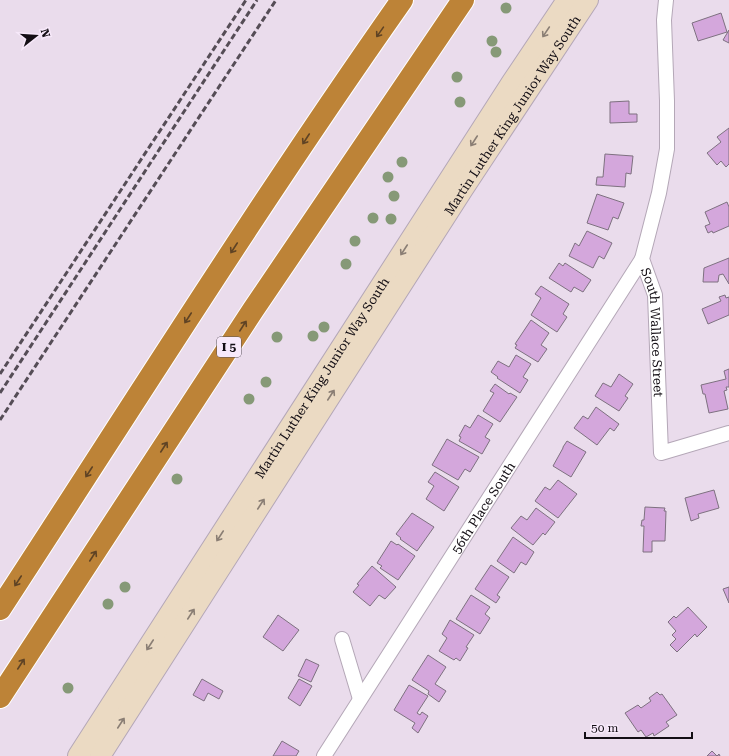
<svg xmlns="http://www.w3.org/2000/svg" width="729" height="756" viewBox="0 0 729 756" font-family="'Roboto Serif',serif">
	<rect width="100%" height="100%" fill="#eadcec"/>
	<g fill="#d4a7dc" stroke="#7e7180">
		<polygon points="721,13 727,32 698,41 692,23"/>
		<polygon points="729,30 729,43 723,40"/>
		<polygon points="629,101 629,114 637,114 637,122 610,123 610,102"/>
		<polygon points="729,128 729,164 726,167 721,161 717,165 707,153 721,142 717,137"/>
		<polygon points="605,154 633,156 631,174 626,173 625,187 596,185 597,177 603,177"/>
		<polygon points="597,194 624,203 618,219 613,217 608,230 587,223"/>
		<polygon points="727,202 729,207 729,226 713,233 712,231 708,233 705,226 710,224 705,212"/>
		<polygon points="587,231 612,243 604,259 599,256 593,268 569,256 575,243 579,246"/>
		<polygon points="729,258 729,284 723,274 719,275 718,282 703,282 704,268"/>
		<polygon points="559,263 563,266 565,263 591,280 583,292 574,287 571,292 549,278"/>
		<polygon points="541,286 569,304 563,314 567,317 557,332 531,315 541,298 535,294"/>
		<polygon points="725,295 726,298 729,297 729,315 708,324 702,309 721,301 719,297"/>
		<polygon points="531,320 549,333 541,345 547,349 538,362 515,348 517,345 515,344"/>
		<polygon points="516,355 531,364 523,377 528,380 520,393 497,378 498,377 491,372 498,361 509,367"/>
		<polygon points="729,369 729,387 726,387 727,390 724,391 728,409 709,413 705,394 703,394 701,385 726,379 724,371"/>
		<polygon points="619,374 633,384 625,396 628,398 619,411 595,396 603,383 611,387"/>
		<polygon points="495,384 509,394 510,393 517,397 500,422 483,411 494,393 490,391"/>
		<polygon points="596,407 619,424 614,431 610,428 597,445 574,428 583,416 588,419"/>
		<polygon points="478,415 493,424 485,437 490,440 482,454 459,441 461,437 459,436 465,425 470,428"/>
		<polygon points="447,439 479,457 470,472 465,469 458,480 432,465"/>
		<polygon points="567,441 586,452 571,477 553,466 563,448 563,447"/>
		<polygon points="435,472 459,487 444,511 426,499 434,486 428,482"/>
		<polygon points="558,480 577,494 558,518 535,501 545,487 550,490"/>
		<polygon points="714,490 719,508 698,514 699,518 691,521 685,498"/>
		<polygon points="645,507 665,508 664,511 666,511 665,541 652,541 652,552 643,552 644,526 641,526 642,520 644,520"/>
		<polygon points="536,508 555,522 545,535 543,533 533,545 511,528 521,516 527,520"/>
		<polygon points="412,513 434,527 417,551 400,539 401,538 396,534"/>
		<polygon points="513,537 534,552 526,565 521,562 514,573 497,561"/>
		<polygon points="391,541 397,545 398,544 415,556 398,580 380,568 382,566 377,563"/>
		<polygon points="491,565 509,577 497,595 500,597 496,603 475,589"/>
		<polygon points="372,566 396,587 385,599 379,595 370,606 353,592 359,585 357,584"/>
		<polygon points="729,587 729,603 723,589"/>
		<polygon points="471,595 490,607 485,614 490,618 480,634 456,619"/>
		<polygon points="688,607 707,627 697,637 695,634 677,652 670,645 676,639 672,635 676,631 668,622 674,616 676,618"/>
		<polygon points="278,615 299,630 283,651 263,637"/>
		<polygon points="450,620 474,635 466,647 468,648 460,661 456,658 454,660 439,651 447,638 442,634"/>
		<polygon points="428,655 446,667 435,684 446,691 439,702 428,694 429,691 412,680"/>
		<polygon points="306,659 319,665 311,682 298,676"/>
		<polygon points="202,679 223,691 219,699 208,693 204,701 193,695"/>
		<polygon points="299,679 312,686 300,706 288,698"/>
		<polygon points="409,685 428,696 417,713 420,715 422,712 428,716 418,733 412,728 415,723 394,710"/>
		<polygon points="657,692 660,695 662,694 677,715 666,722 669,726 654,736 653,733 646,737 641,730 638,732 625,713 638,705 641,708 651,701 649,698"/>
		<polygon points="282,741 299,751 296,756 273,756"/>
		<polygon points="712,751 717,756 719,754 720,756 707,756"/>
	</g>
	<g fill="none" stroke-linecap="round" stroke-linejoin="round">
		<g stroke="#b4a7b7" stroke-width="16">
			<g id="street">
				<path id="s1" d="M666,0L664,20L667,101V149L659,193L642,259L655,295L661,453L729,433"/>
				<polyline points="342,639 360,699"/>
				<path id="s2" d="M324,756L642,259"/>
			</g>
		</g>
		<g stroke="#b4a7b7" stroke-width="22">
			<g id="secondary">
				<path id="s3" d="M78,756L512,82L567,0"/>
				<path id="s4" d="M100,756L463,189L588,0"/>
			</g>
		</g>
		<g stroke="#fff" stroke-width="24">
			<g id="highway">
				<path d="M0,609C133,405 262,199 402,0"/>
				<polyline points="0,697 253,310 463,0"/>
			</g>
		</g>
		<use href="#street" stroke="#fff" stroke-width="14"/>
		<use href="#secondary" stroke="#ebdac3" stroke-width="20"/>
		<use href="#highway" stroke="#bd8337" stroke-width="22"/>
		<g stroke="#554d56" stroke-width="3" stroke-dasharray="6 3" stroke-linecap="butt">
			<polyline points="0,374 246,0"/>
			<polyline points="0,393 257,0"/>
			<polyline points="0,420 276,0"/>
		</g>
	</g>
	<g fill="#869977">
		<circle cx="506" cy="8" r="5.5"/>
		<circle cx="492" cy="41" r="5.5"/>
		<circle cx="496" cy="52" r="5.5"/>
		<circle cx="457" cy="77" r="5.5"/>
		<circle cx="460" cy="102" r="5.5"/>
		<circle cx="402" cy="162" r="5.5"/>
		<circle cx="388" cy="177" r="5.5"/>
		<circle cx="394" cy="196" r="5.5"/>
		<circle cx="373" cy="218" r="5.5"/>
		<circle cx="391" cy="219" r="5.5"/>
		<circle cx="355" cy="241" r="5.5"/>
		<circle cx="346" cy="264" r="5.5"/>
		<circle cx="324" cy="327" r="5.5"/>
		<circle cx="313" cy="336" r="5.5"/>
		<circle cx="277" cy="337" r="5.5"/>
		<circle cx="266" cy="382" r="5.5"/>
		<circle cx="249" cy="399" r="5.5"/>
		<circle cx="177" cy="479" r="5.5"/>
		<circle cx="125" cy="587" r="5.5"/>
		<circle cx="108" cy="604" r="5.5"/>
		<circle cx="68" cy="688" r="5.5"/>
	</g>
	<defs><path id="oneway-shaft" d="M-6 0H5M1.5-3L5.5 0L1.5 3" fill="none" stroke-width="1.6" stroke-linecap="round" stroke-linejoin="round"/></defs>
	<g stroke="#5f4324">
		<use href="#oneway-shaft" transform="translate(380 32) rotate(125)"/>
		<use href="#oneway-shaft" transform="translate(306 139) rotate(123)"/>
		<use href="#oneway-shaft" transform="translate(234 248) rotate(123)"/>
		<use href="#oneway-shaft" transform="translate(188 318) rotate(123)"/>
		<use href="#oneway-shaft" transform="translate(243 326) rotate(-57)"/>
		<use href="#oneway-shaft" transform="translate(164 447) rotate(-57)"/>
		<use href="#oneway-shaft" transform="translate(89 472) rotate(123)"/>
		<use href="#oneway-shaft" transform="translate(93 556) rotate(-57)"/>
		<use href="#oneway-shaft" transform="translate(18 581) rotate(123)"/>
		<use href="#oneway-shaft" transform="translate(21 664) rotate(-57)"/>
	</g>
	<g stroke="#8a7e74">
		<use href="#oneway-shaft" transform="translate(546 32) rotate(124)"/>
		<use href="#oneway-shaft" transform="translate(474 141) rotate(123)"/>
		<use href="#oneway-shaft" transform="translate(404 250) rotate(123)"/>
		<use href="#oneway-shaft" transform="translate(331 395) rotate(-57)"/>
		<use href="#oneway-shaft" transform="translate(261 504) rotate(-57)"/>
		<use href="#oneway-shaft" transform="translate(220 536) rotate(123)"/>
		<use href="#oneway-shaft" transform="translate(191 614) rotate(-57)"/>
		<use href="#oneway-shaft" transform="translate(150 645) rotate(123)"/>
		<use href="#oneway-shaft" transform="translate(121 723) rotate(-57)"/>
	</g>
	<g text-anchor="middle" stroke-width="4" stroke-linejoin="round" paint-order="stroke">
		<rect fill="#f7e9fa" stroke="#575059" stroke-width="1" x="217" y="337" width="24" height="20" rx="3"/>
		<g font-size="12" font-weight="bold" fill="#130e14">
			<text x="229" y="351">I 5</text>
		</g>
		<g font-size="13" fill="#130e14" stroke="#f7e9fa">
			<text dy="5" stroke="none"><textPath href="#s4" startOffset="762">Martin Luther King Junior Way South</textPath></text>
			<text dy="5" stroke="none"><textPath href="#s1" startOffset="337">South Wallace Street</textPath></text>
			<text dy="5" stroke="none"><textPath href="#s3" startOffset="450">Martin Luther King Junior Way South</textPath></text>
			<text dy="5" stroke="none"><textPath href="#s2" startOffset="295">56th Place South</textPath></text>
		</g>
	</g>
	<g transform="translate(36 36) rotate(73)" stroke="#f7e9fa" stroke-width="3" paint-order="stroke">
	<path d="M0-3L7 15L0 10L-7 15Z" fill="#130e14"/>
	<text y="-6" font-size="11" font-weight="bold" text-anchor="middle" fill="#130e14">N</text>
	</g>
	<path d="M585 732v6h107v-6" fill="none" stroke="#130e14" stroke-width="2"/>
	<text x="591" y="732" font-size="12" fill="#130e14" stroke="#f7e9fa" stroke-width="3" paint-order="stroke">50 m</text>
</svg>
